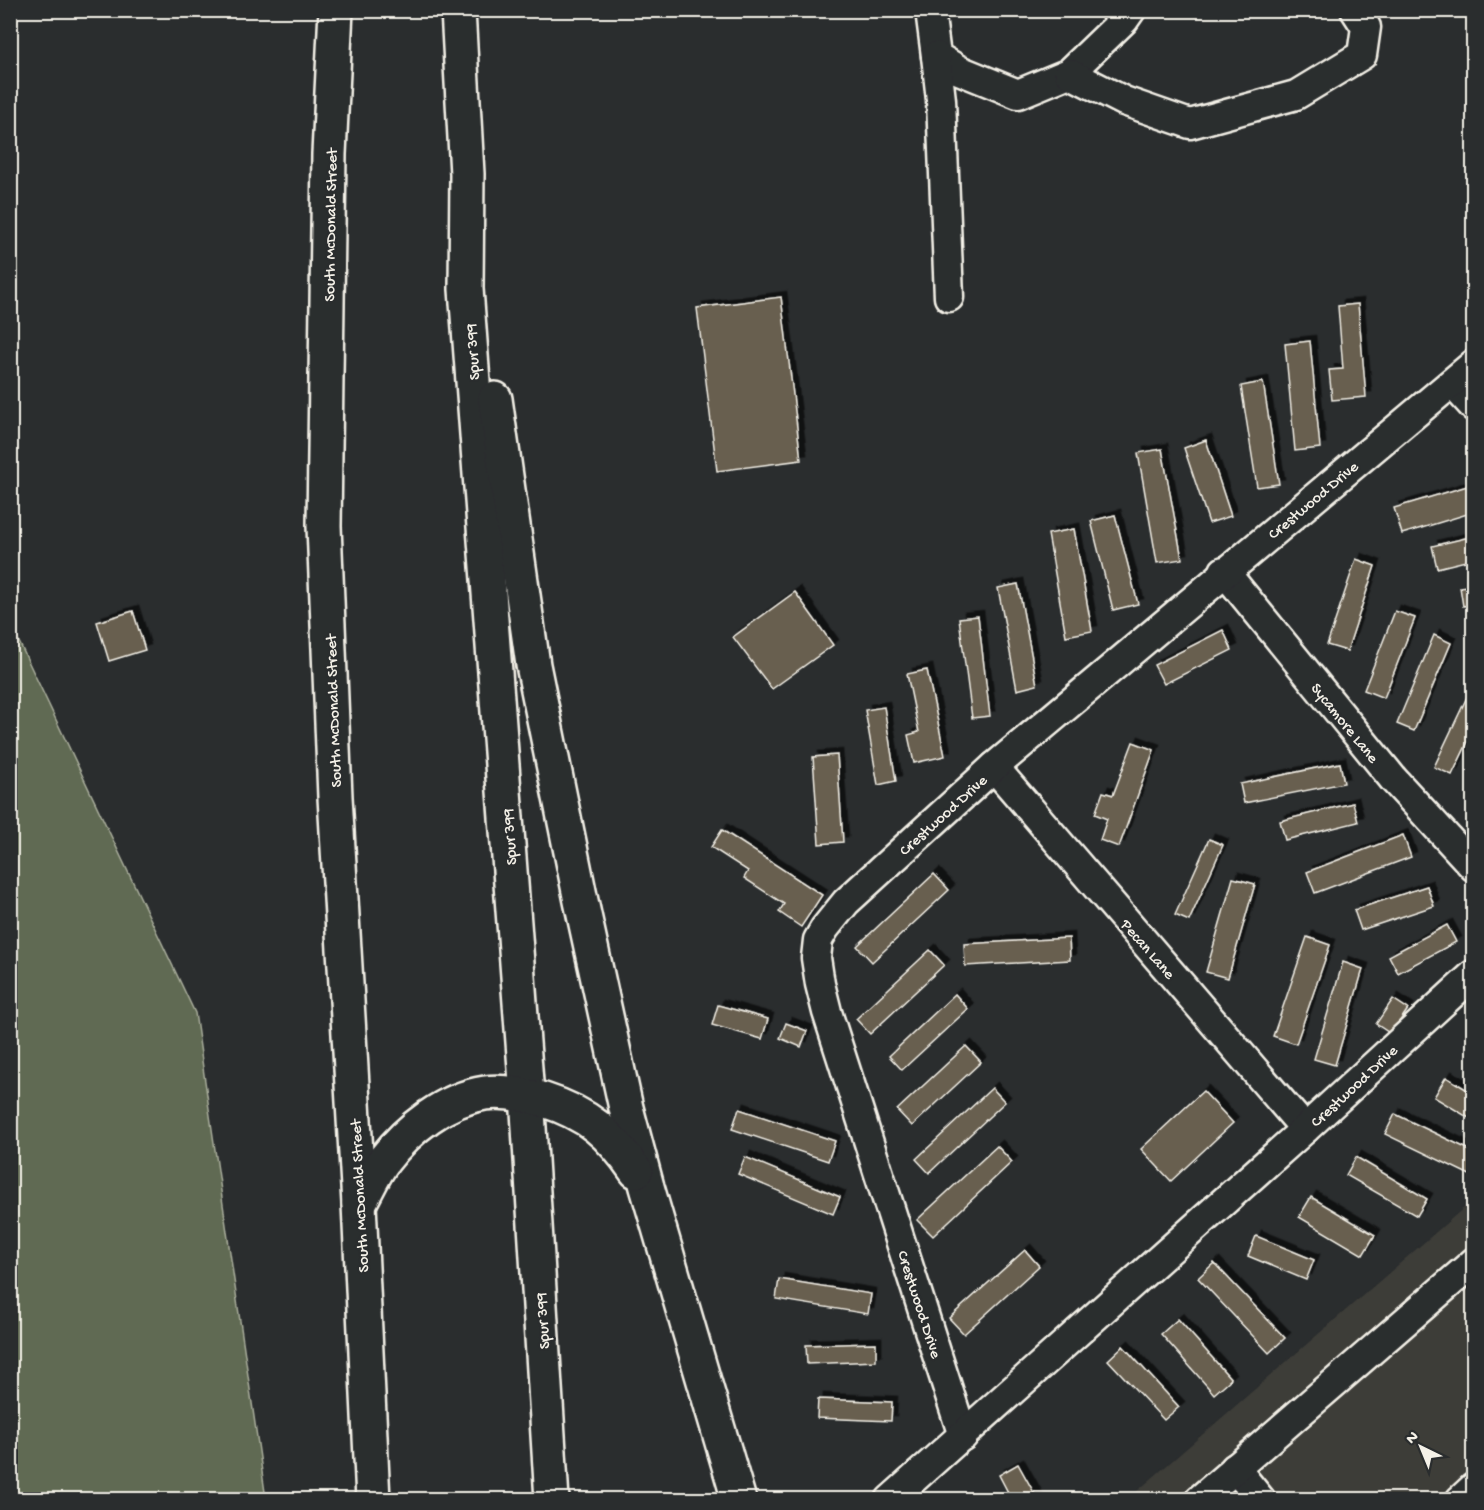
<svg xmlns="http://www.w3.org/2000/svg" width="1484" height="1510" viewBox="0 0 1484 1510" font-family="'Gochi Hand',sans-serif">
	<defs>
		<filter id="shadow"><feDropShadow dx="5.5" dy="-5.5" stdDeviation="0" flood-color="#0009"/></filter>
	</defs>
	<rect width="100%" height="100%" fill="#2a2d2e"/>
	<filter id="ink" filterUnits="userSpaceOnUse"><feTurbulence type="fractalNoise" baseFrequency=".0167" numOctaves="2"/><feDisplacementMap in="SourceGraphic" scale="12" xChannelSelector="R" yChannelSelector="G"/><feConvolveMatrix kernelMatrix="1 2 1 2 8 2 1 2 1" color-interpolation-filters="sRGB"/></filter>
	<g filter="url(#ink)">
		<polygon fill="#3d3c38" points="1473,1200 1473,1499 1128,1499"/>
		<polygon fill="#616b52" stroke="#aaae9d" stroke-width="1.5" points="11,625 195,1013 266,1499 11,1499"/>
		<g fill="#685e4f" stroke="#f4f1e8" stroke-width="1.5" filter="url(#shadow)">
			<polygon points="781,297 801,460 717,471 697,308"/>
			<polygon points="1358,304 1366,397 1332,400 1329,370 1343,369 1338,306"/>
			<polygon points="1310,341 1320,448 1295,451 1285,344"/>
			<polygon points="1263,382 1279,484 1257,487 1241,386"/>
			<polygon points="1206,440 1231,516 1209,523 1184,448"/>
			<polygon points="1162,449 1182,559 1157,563 1138,453"/>
			<polygon points="1474,484 1474,512 1402,534 1394,508"/>
			<polygon points="1115,515 1138,604 1113,610 1091,521"/>
			<polygon points="1074,529 1092,631 1066,636 1048,534"/>
			<polygon points="1474,536 1474,559 1437,568 1432,546"/>
			<polygon points="1356,559 1375,566 1347,651 1327,645"/>
			<polygon points="1018,584 1037,685 1017,690 998,588"/>
			<polygon points="1474,585 1474,604 1463,606 1460,587"/>
			<polygon points="795,592 833,645 772,689 733,637"/>
			<polygon points="133,611 145,650 109,661 97,622"/>
			<polygon points="1395,611 1415,618 1384,698 1364,690"/>
			<polygon points="978,616 990,716 972,718 959,618"/>
			<polygon points="1223,630 1232,650 1164,684 1154,665"/>
			<polygon points="1434,635 1451,643 1414,731 1397,724"/>
			<polygon points="927,670 945,756 914,763 908,735 919,732 907,674"/>
			<polygon points="1467,697 1474,700 1474,729 1452,775 1434,767"/>
			<polygon points="884,707 896,781 878,785 865,710"/>
			<polygon points="1133,742 1154,750 1119,847 1100,840 1107,819 1095,814 1103,792 1113,795"/>
			<polygon points="837,755 843,842 819,844 813,757"/>
			<polygon points="1340,763 1344,783 1244,803 1240,784"/>
			<polygon points="1353,803 1358,822 1285,840 1280,821"/>
			<polygon points="722,830 822,895 801,927 779,912 784,904 744,878 748,871 711,847"/>
			<polygon points="1403,835 1411,857 1315,893 1307,872"/>
			<polygon points="1209,839 1223,845 1189,921 1175,915"/>
			<polygon points="934,874 949,890 872,962 857,946"/>
			<polygon points="1233,878 1255,884 1228,978 1206,972"/>
			<polygon points="1427,886 1434,906 1361,930 1354,910"/>
			<polygon points="1447,925 1456,942 1398,973 1389,956"/>
			<polygon points="1307,937 1330,945 1296,1044 1273,1036"/>
			<polygon points="1069,938 1070,960 965,966 964,944"/>
			<polygon points="930,950 944,965 870,1034 856,1019"/>
			<polygon points="1343,962 1363,969 1335,1065 1314,1059"/>
			<polygon points="955,994 968,1009 902,1070 889,1056"/>
			<polygon points="1393,999 1408,1009 1391,1034 1376,1024"/>
			<polygon points="718,1005 768,1019 762,1039 712,1025"/>
			<polygon points="786,1023 807,1031 801,1047 780,1038"/>
			<polygon points="966,1046 981,1062 912,1126 897,1110"/>
			<polygon points="1446,1077 1474,1094 1474,1121 1434,1097"/>
			<polygon points="992,1088 1005,1102 929,1173 916,1159"/>
			<polygon points="1203,1091 1233,1123 1171,1181 1141,1149"/>
			<polygon points="739,1109 835,1141 828,1161 732,1129"/>
			<polygon points="1395,1114 1474,1152 1474,1177 1385,1134"/>
			<polygon points="997,1146 1012,1162 933,1236 917,1220"/>
			<polygon points="745,1157 840,1197 833,1214 738,1174"/>
			<polygon points="1356,1157 1427,1199 1417,1216 1346,1175"/>
			<polygon points="1311,1197 1375,1235 1363,1255 1299,1217"/>
			<polygon points="1256,1236 1314,1260 1306,1280 1248,1256"/>
			<polygon points="1025,1250 1039,1266 964,1334 949,1318"/>
			<polygon points="1214,1263 1285,1338 1269,1353 1198,1278"/>
			<polygon points="779,1279 871,1294 868,1314 776,1299"/>
			<polygon points="1178,1319 1231,1379 1214,1394 1161,1334"/>
			<polygon points="876,1343 876,1361 807,1364 806,1345"/>
			<polygon points="1123,1346 1179,1407 1164,1420 1108,1360"/>
			<polygon points="818,1399 892,1402 891,1421 817,1418"/>
			<polygon points="1018,1464 1038,1500 1012,1500 999,1475"/>
		</g>
		<g fill="none" stroke-linecap="round" stroke-linejoin="round">
			<g stroke="#f4f1e8" stroke-width="33">
				<g id="minor">
					<polyline points="930,10 936,56 959,70 1018,94 1069,73 1124,20 1131,10"/>
					<polyline points="936,56 941,100 949,297"/>
					<polyline points="1069,73 1124,101 1190,124 1296,95 1362,55 1366,27 1355,10"/>
					<polyline points="1452,383 1474,407"/>
					<polyline points="1224,571 1394,780 1474,867"/>
					<polyline points="994,767 1305,1129"/>
					<polyline points="963,1436 827,1012 820,984 816,958 818,940 825,928 846,902 994,767 1474,364"/>
					<polyline points="1235,1468 1261,1500"/>
					<polyline points="890,1500 1305,1129 1474,974"/>
					<polyline points="1199,1500 1474,1262"/>
					<polyline points="1460,1500 1474,1487"/>
				</g>
			</g>
			<g stroke="#f4f1e8" stroke-width="38">
				<g id="major">
					<polyline points="336,10 329,154 324,526 335,797 359,1204 373,1500"/>
					<polyline points="458,10 467,174 466,289 527,1095 552,1500"/>
					<polyline points="495,399 533,665 581,901 626,1108 647,1187 739,1500"/>
					<path d="M359,1204C367,1190 374,1173 384,1160C408,1129 445,1099 485,1093C504,1090 526,1095 544,1100C588,1114 610,1133 636,1171"/>
				</g>
			</g>
			<use href="#minor" stroke="#2a2d2e" stroke-width="28"/>
			<use href="#major" stroke="#2a2d2e" stroke-width="33"/>
		</g>
	</g>
	<g text-anchor="middle" stroke-width="4.5" stroke-linejoin="round" paint-order="stroke">
		<g font-size="16" fill="#f4f1e8" stroke="#2a2d2e">
			<text transform="translate(329 225) rotate(-89)" y="6">South McDonald Street</text>
			<text transform="translate(471 352) rotate(-94)" y="6">Spur 399</text>
			<text transform="translate(1312 499) rotate(-40)" y="6">Crestwood Drive</text>
			<text transform="translate(332 711) rotate(-92)" y="6">South McDonald Street</text>
			<text transform="translate(1346 722) rotate(51)" y="6">Sycamore Lane</text>
			<text transform="translate(942 814) rotate(-42)" y="6">Crestwood Drive</text>
			<text transform="translate(508 837) rotate(-94)" y="6">Spur 399</text>
			<text transform="translate(1149 948) rotate(49)" y="6">Pecan Lane</text>
			<text transform="translate(1353 1085) rotate(-43)" y="6">Crestwood Drive</text>
			<text transform="translate(358 1196) rotate(-93)" y="6">South McDonald Street</text>
			<text transform="translate(921 1304) rotate(72)" y="6">Crestwood Drive</text>
			<text transform="translate(541 1321) rotate(-94)" y="6">Spur 399</text>
		</g>
	</g>
	<rect width="1484" height="1510" fill="none" stroke="#2a2d2e" stroke-width="36"/>
	<rect x="18" y="18" width="1448" height="1474" fill="none" stroke="#f4f1e8" stroke-width="2" filter="url(#ink)"/>
	<g transform="translate(1421 1447) rotate(317)" stroke="#2a2d2e" stroke-width="4.5" paint-order="stroke">
	<path d="M0-4.5L10 22L0 15L-10 22Z" fill="#f4f1e8"/>
	<text y="-9" font-size="16" font-weight="bold" text-anchor="middle" fill="#f4f1e8">N</text>
	</g>
</svg>
